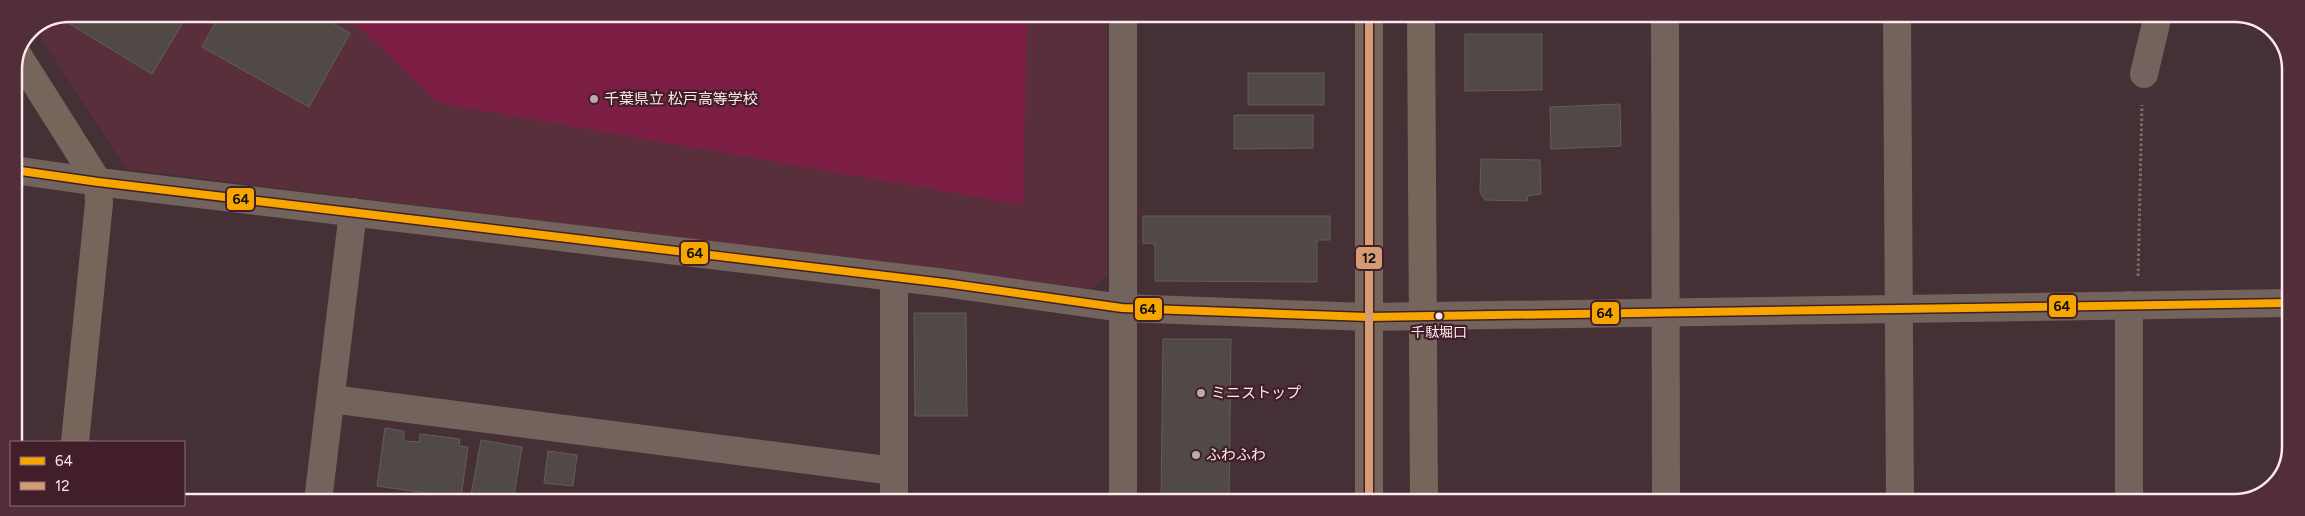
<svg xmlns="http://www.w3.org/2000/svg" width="2305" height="516" viewBox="0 0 2305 516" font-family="Figtree,'Noto Sans JP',sans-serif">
	<rect width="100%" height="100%" fill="#453036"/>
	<polygon fill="#592f3c" points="70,14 1107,14 1107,276 1092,289 126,169 35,28"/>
	<polygon fill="#7d1e45" points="345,14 1027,14 1023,205 438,103"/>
	<g fill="#514946" stroke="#655d5a">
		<polygon points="70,14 188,14 152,74 60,18"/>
		<polygon points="220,14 316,14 350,33 309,107 202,47"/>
		<polygon points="1465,34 1542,34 1542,90 1465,91"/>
		<rect x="1248" y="73" width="76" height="32"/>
		<polygon points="1620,104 1621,146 1551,149 1550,107"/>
		<polygon points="1234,115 1313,115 1313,148 1234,149"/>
		<polygon points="1481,159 1540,160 1541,194 1528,196 1527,201 1485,200 1480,193"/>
		<polygon points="1143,216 1330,216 1330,240 1317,240 1317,282 1155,281 1155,244 1143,243"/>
		<polygon points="914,313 966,313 967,416 915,416"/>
		<polygon points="1163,339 1231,339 1229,502 1161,502"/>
		<polygon points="385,428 404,431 404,441 419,442 420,434 460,439 459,446 468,447 461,498 377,486"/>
		<polygon points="481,440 522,447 513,501 470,501"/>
		<polygon points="548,451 577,455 573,486 544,483"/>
	</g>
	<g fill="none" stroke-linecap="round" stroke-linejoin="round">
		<polyline stroke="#7c6f6b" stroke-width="3" stroke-dasharray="2.5 2.5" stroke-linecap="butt" points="2138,276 2142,105"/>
		<g stroke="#72645c" stroke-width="28">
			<polyline points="1665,15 1666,502"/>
			<polyline points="1897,15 1900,502"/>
			<polyline points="2144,74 2158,15"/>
			<polyline points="14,170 98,182 945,283 1122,308 1368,317 2291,303"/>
			<polyline points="331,399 894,471"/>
			<polyline points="318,501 353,212"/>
			<polyline points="894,502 894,278"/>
			<polyline points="1123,502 1123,14"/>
			<polyline points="2129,502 2129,305"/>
		</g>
		<g stroke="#75655a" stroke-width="28">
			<polyline points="1421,14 1424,502"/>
			<polyline points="19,57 98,182 99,203 75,442"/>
			<polyline points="1369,502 1369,14"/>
		</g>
		<g stroke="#421e29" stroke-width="11">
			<polyline id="bus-1" points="14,170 98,182 945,283 1122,308 1368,317 2291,303"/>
		</g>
		<g stroke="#421e29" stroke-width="11">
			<polyline id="bus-2" points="1369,502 1369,14"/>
		</g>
		<use href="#bus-1" stroke="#f7a600" stroke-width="8"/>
		<use href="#bus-2" stroke="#d39c74" stroke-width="8"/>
	</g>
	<g fill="#bca8ad" stroke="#421e29" stroke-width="2">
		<circle cx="594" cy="99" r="5"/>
		<circle cx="1201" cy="393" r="5"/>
		<circle cx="1196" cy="455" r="5"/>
	</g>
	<circle fill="#fce8ed" stroke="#421e29" stroke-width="2" cx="1439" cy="316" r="4.5"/>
	<g text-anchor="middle" stroke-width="4.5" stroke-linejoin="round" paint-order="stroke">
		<g font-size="14" fill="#fce8ed" stroke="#421e29">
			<text x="1439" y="337">千駄堀口</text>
		</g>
		<g font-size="15" fill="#fce8ed" stroke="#421e29" text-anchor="start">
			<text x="604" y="104">千葉県立 松戸高等学校</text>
			<text x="1211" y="398">ミニストップ</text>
			<text x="1206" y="460">ふわふわ</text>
		</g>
	</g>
	<path d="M0 0H2305V516H0ZM69 22H2235A47 47 0 0 1 2282 69V447A47 47 0 0 1 2235 494H69A47 47 0 0 1 22 447V69A47 47 0 0 1 69 22Z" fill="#512e39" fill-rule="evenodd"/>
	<path fill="none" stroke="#fce8ed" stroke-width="2.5" d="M69 22H2235A47 47 0 0 1 2282 69V447A47 47 0 0 1 2235 494H69A47 47 0 0 1 22 447V69A47 47 0 0 1 69 22Z"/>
	<g stroke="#421e29" stroke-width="2">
		<rect x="226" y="187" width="29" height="24" rx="5" fill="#f7a600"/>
		<rect x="680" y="241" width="29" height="24" rx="5" fill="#f7a600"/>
		<rect x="1355" y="246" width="28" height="24" rx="5" fill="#d39c74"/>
		<rect x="2048" y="294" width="29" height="24" rx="5" fill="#f7a600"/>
		<rect x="1134" y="297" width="29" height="24" rx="5" fill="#f7a600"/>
		<rect x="1591" y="301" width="29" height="24" rx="5" fill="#f7a600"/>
	</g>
	<g font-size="14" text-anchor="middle" font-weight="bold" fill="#111">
		<text x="241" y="204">64</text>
		<text x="695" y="258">64</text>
		<text x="1369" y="263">12</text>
		<text x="2062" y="311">64</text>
		<text x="1148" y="314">64</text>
		<text x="1605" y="318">64</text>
	</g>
	<rect x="10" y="441" width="175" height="65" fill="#421e29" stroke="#8c6f77"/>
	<rect x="20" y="457" width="25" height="8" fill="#f7a600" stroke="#8c6f77"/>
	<text x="55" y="466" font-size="15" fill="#fce8ed">64</text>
	<rect x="20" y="482" width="25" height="8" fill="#d39c74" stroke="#8c6f77"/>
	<text x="55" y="491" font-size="15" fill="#fce8ed">12</text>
</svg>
